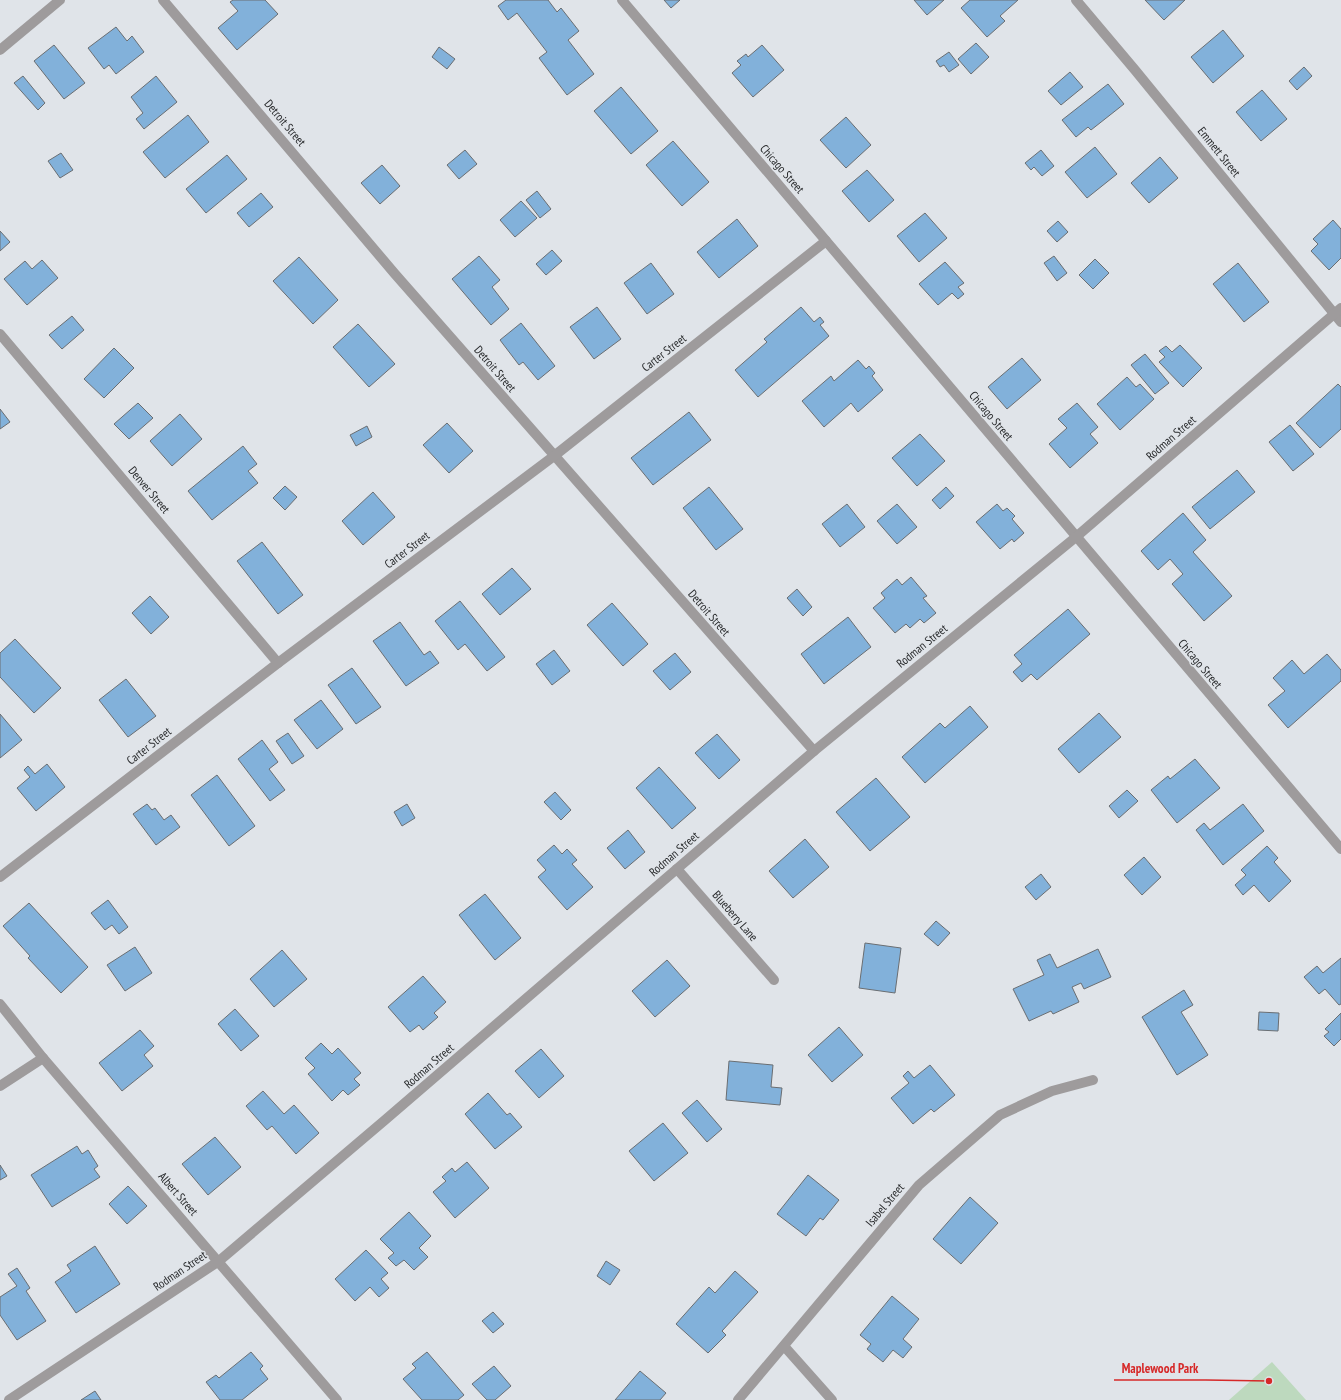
<svg xmlns="http://www.w3.org/2000/svg" width="1341" height="1400" viewBox="0 0 1341 1400" font-family="'PT Sans Narrow',sans-serif">
	<rect width="100%" height="100%" fill="#e0e4e9"/>
	<polygon fill="#bdd9be" points="1272,1362 1306,1400 1229,1400"/>
	<g fill="#82b1da" stroke="#6a6e72">
		<polygon points="233,0 265,0 278,14 237,50 218,28 238,11 230,2"/>
		<polygon points="506,0 548,0 557,12 561,8 579,31 568,40 594,74 567,95 539,58 547,52 517,13 508,20 498,6"/>
		<polygon points="664,0 680,0 671,8"/>
		<polygon points="914,0 944,0 927,15"/>
		<polygon points="970,0 1018,0 1000,16 1005,21 987,37 961,8"/>
		<polygon points="1145,0 1185,0 1164,20"/>
		<polygon points="116,27 127,41 132,36 144,52 116,74 109,65 104,69 88,48"/>
		<polygon points="1223,30 1244,56 1213,83 1191,57"/>
		<polygon points="976,43 989,57 971,74 958,59"/>
		<polygon points="54,45 85,83 64,99 34,61"/>
		<polygon points="762,45 784,70 753,97 732,73 741,65 737,61 746,54 748,57"/>
		<polygon points="439,47 455,59 447,69 432,57"/>
		<polygon points="949,52 959,65 949,72 944,65 940,67 936,61"/>
		<polygon points="1304,67 1312,76 1297,90 1289,81"/>
		<polygon points="1070,72 1083,87 1061,105 1048,91"/>
		<polygon points="23,76 45,103 38,110 14,83"/>
		<polygon points="156,76 177,102 144,129 136,119 143,113 131,97"/>
		<polygon points="1108,84 1124,104 1091,130 1088,127 1076,137 1062,120"/>
		<polygon points="621,87 658,131 631,154 594,111"/>
		<polygon points="1262,90 1287,119 1261,141 1236,112"/>
		<polygon points="188,115 209,142 165,178 143,152"/>
		<polygon points="846,117 871,145 846,168 820,140"/>
		<polygon points="673,141 709,182 682,206 646,165"/>
		<polygon points="1095,147 1117,174 1087,198 1065,172"/>
		<polygon points="465,150 477,164 459,179 447,165"/>
		<polygon points="1041,150 1054,166 1042,176 1034,167 1031,170 1025,163"/>
		<polygon points="61,153 73,170 60,178 48,161"/>
		<polygon points="227,155 247,179 206,213 186,189"/>
		<polygon points="1160,157 1178,178 1149,203 1131,183"/>
		<polygon points="382,165 400,186 380,204 361,183"/>
		<polygon points="867,170 894,200 869,222 842,191"/>
		<polygon points="537,191 551,209 540,218 526,200"/>
		<polygon points="261,193 273,207 249,227 237,213"/>
		<polygon points="521,201 537,218 515,237 500,220"/>
		<polygon points="925,213 947,238 919,262 897,236"/>
		<polygon points="737,219 758,246 719,278 697,252"/>
		<polygon points="1333,220 1341,229 1341,258 1329,270 1311,251 1318,244 1313,239"/>
		<polygon points="1058,221 1068,232 1057,242 1047,231"/>
		<polygon points="0,231 10,242 0,251"/>
		<polygon points="552,250 562,261 546,275 536,264"/>
		<polygon points="479,256 500,280 492,287 509,309 491,325 452,279"/>
		<polygon points="1054,256 1067,273 1057,281 1044,263"/>
		<polygon points="299,257 338,300 313,324 273,281"/>
		<polygon points="1095,259 1109,273 1093,289 1079,275"/>
		<polygon points="42,260 58,278 27,305 4,279 25,261 32,269"/>
		<polygon points="945,262 964,283 958,287 964,294 958,299 952,293 938,305 919,284"/>
		<polygon points="651,263 674,294 647,314 624,283"/>
		<polygon points="1238,263 1269,302 1244,322 1213,284"/>
		<polygon points="597,307 621,339 594,359 570,327"/>
		<polygon points="801,307 814,322 820,317 824,322 820,325 829,336 758,397 735,370 767,342 764,339"/>
		<polygon points="72,316 84,330 62,349 49,335"/>
		<polygon points="521,323 555,366 538,380 523,362 519,365 500,340"/>
		<polygon points="358,324 395,364 369,387 333,347"/>
		<polygon points="1180,345 1202,368 1183,387 1159,362 1165,357 1159,351 1166,346 1172,352"/>
		<polygon points="114,348 134,368 104,398 84,379"/>
		<polygon points="1145,354 1169,383 1155,394 1131,365"/>
		<polygon points="1022,358 1041,380 1007,409 988,387"/>
		<polygon points="858,360 866,369 869,366 875,373 872,376 883,390 858,412 851,403 824,427 802,401 831,376 834,381"/>
		<polygon points="1127,377 1136,387 1140,384 1154,399 1120,430 1097,404"/>
		<polygon points="1338,384 1341,387 1341,429 1320,448 1296,423"/>
		<polygon points="138,403 153,418 129,439 114,424"/>
		<polygon points="1077,403 1098,427 1090,434 1098,443 1070,468 1049,444 1067,428 1058,419"/>
		<polygon points="0,409 10,422 0,429"/>
		<polygon points="689,412 711,440 653,485 631,458"/>
		<polygon points="180,414 202,439 172,466 150,441"/>
		<polygon points="447,423 473,451 449,473 423,445"/>
		<polygon points="1290,425 1314,454 1293,471 1269,442"/>
		<polygon points="367,426 372,437 356,446 350,435"/>
		<polygon points="920,434 945,461 917,486 892,458"/>
		<polygon points="243,446 257,464 248,471 258,483 212,520 188,491"/>
		<polygon points="1237,470 1255,492 1210,529 1192,507"/>
		<polygon points="285,486 297,497 285,510 273,498"/>
		<polygon points="709,487 743,529 716,550 683,508"/>
		<polygon points="946,487 954,496 940,509 932,500"/>
		<polygon points="373,492 395,517 363,545 342,521"/>
		<polygon points="847,504 865,527 840,547 822,524"/>
		<polygon points="897,504 917,527 897,544 877,521"/>
		<polygon points="997,504 1003,511 1007,508 1015,516 1012,519 1024,533 1014,542 1012,539 1000,549 976,522"/>
		<polygon points="1183,513 1206,540 1193,552 1232,596 1204,621 1172,584 1183,574 1170,559 1158,570 1141,551"/>
		<polygon points="262,542 303,595 278,614 237,561"/>
		<polygon points="512,568 531,589 500,615 482,594"/>
		<polygon points="911,577 927,596 923,598 936,613 924,623 920,619 910,628 906,624 895,633 873,608 885,598 881,593 897,579 902,585"/>
		<polygon points="797,589 812,607 803,616 787,598"/>
		<polygon points="150,596 169,617 151,634 132,613"/>
		<polygon points="460,601 505,657 487,671 465,644 458,650 435,621"/>
		<polygon points="612,603 648,644 623,666 587,625"/>
		<polygon points="1068,609 1090,634 1037,680 1031,674 1022,682 1013,672 1022,664 1014,655"/>
		<polygon points="848,617 871,647 824,684 801,654"/>
		<polygon points="400,622 424,655 430,651 439,663 406,686 373,641"/>
		<polygon points="15,639 61,688 34,713 0,677 0,653"/>
		<polygon points="554,650 570,671 552,685 536,664"/>
		<polygon points="675,653 691,672 670,690 653,671"/>
		<polygon points="1327,654 1341,670 1341,681 1288,728 1268,705 1285,691 1273,678 1292,660 1304,674"/>
		<polygon points="352,668 381,707 356,724 328,685"/>
		<polygon points="126,679 156,716 128,737 99,700"/>
		<polygon points="321,700 343,729 317,749 294,720"/>
		<polygon points="970,706 988,727 925,783 902,757 940,723 945,728"/>
		<polygon points="1099,713 1121,737 1079,773 1058,749"/>
		<polygon points="0,714 22,740 0,758"/>
		<polygon points="288,733 304,756 292,764 276,741"/>
		<polygon points="717,734 740,760 719,779 695,753"/>
		<polygon points="262,740 278,762 269,769 285,790 270,801 238,759"/>
		<polygon points="1195,759 1220,788 1177,823 1151,790 1168,776 1170,779"/>
		<polygon points="47,764 65,787 36,811 17,788 30,777 24,770 28,766 35,774"/>
		<polygon points="659,767 696,808 672,829 636,788"/>
		<polygon points="217,775 255,826 229,846 191,795"/>
		<polygon points="876,778 910,817 870,851 836,812"/>
		<polygon points="1127,790 1138,801 1119,818 1109,806"/>
		<polygon points="555,792 571,810 561,820 544,802"/>
		<polygon points="147,804 152,810 155,808 164,820 171,815 180,827 156,845 133,814"/>
		<polygon points="407,804 415,818 402,826 394,812"/>
		<polygon points="1243,804 1264,831 1223,865 1196,830 1204,823 1210,830"/>
		<polygon points="628,830 645,852 625,869 607,848"/>
		<polygon points="805,839 829,867 793,898 769,871"/>
		<polygon points="554,845 562,854 567,849 577,860 572,864 593,887 567,910 538,877 546,870 537,860"/>
		<polygon points="1267,846 1278,858 1274,862 1291,881 1269,902 1254,885 1243,895 1235,885 1246,875 1241,870"/>
		<polygon points="1144,857 1161,877 1142,895 1124,875"/>
		<polygon points="1041,874 1051,887 1036,900 1025,887"/>
		<polygon points="485,894 521,938 495,960 459,915"/>
		<polygon points="108,900 128,927 119,934 112,925 105,930 91,913"/>
		<polygon points="29,903 88,967 61,993 28,958 30,956 3,926"/>
		<polygon points="936,921 950,933 938,946 924,934"/>
		<polygon points="865,943 901,948 895,993 859,988"/>
		<polygon points="135,947 152,973 125,991 107,965"/>
		<polygon points="1098,949 1111,977 1084,989 1081,983 1072,987 1079,1002 1053,1014 1051,1011 1029,1021 1013,989 1044,975 1037,960 1050,954 1057,968"/>
		<polygon points="282,950 307,979 274,1007 250,979"/>
		<polygon points="1341,958 1341,1004 1339,1005 1325,989 1319,994 1304,977 1317,966 1323,973"/>
		<polygon points="667,960 690,986 655,1017 632,991"/>
		<polygon points="423,976 446,1002 434,1013 438,1017 423,1030 419,1025 410,1032 388,1007"/>
		<polygon points="1184,990 1193,1005 1181,1012 1208,1055 1177,1075 1142,1017"/>
		<polygon points="235,1009 259,1036 241,1051 218,1024"/>
		<polygon points="1259,1012 1279,1013 1278,1031 1258,1030"/>
		<polygon points="1341,1013 1341,1039 1334,1046 1324,1036 1329,1032 1325,1029"/>
		<polygon points="839,1027 863,1055 832,1082 808,1055"/>
		<polygon points="140,1030 154,1046 144,1055 153,1066 122,1091 99,1063"/>
		<polygon points="321,1043 332,1054 338,1048 361,1073 354,1079 360,1085 348,1095 343,1090 332,1101 308,1074 315,1068 305,1058"/>
		<polygon points="541,1049 564,1076 539,1098 515,1071"/>
		<polygon points="729,1061 773,1065 771,1087 782,1088 780,1105 726,1100"/>
		<polygon points="930,1065 955,1095 934,1112 931,1109 913,1124 891,1098 909,1083 903,1076 908,1071 914,1078"/>
		<polygon points="263,1091 284,1114 294,1105 319,1133 296,1154 272,1126 267,1130 246,1106"/>
		<polygon points="488,1093 507,1115 510,1113 522,1127 495,1149 465,1114"/>
		<polygon points="697,1100 722,1129 707,1142 682,1113"/>
		<polygon points="663,1123 688,1153 654,1181 629,1151"/>
		<polygon points="215,1137 241,1167 208,1195 182,1164"/>
		<polygon points="77,1146 82,1154 88,1150 98,1166 94,1169 100,1177 52,1207 31,1175"/>
		<polygon points="467,1162 489,1188 455,1218 433,1192 446,1181 442,1177 452,1168 455,1172"/>
		<polygon points="0,1165 7,1176 0,1180"/>
		<polygon points="808,1175 839,1200 823,1220 820,1218 806,1236 777,1214"/>
		<polygon points="128,1186 147,1206 127,1224 109,1204"/>
		<polygon points="970,1197 998,1223 961,1264 933,1239"/>
		<polygon points="409,1212 431,1236 419,1248 428,1257 414,1270 404,1260 396,1266 388,1258 394,1253 380,1239"/>
		<polygon points="95,1246 120,1284 76,1313 55,1282 71,1271 67,1265"/>
		<polygon points="366,1250 388,1273 381,1279 389,1288 379,1297 370,1287 355,1301 335,1279"/>
		<polygon points="606,1261 620,1270 610,1285 597,1276"/>
		<polygon points="17,1268 30,1288 26,1291 46,1321 17,1340 0,1315 0,1297 17,1286 8,1274"/>
		<polygon points="735,1271 758,1292 722,1331 726,1335 708,1353 676,1324 709,1287 715,1293"/>
		<polygon points="892,1296 919,1319 903,1339 912,1347 903,1358 893,1350 883,1362 867,1349 871,1344 860,1335"/>
		<polygon points="493,1312 504,1324 493,1333 482,1321"/>
		<polygon points="251,1352 263,1366 260,1369 268,1379 242,1400 220,1400 206,1382 216,1375 219,1378"/>
		<polygon points="427,1352 464,1395 458,1400 422,1400 403,1379 416,1368 412,1364"/>
		<polygon points="494,1366 511,1386 495,1400 487,1400 472,1384"/>
		<polygon points="640,1371 666,1393 660,1400 615,1400"/>
		<polygon points="95,1391 101,1400 81,1400"/>
	</g>
	<g fill="none" stroke-linecap="round" stroke-linejoin="round">
		<g stroke="#9e9b9c" stroke-width="10">
			<polyline points="163,0 395,274 814,751"/>
			<polyline points="622,0 1341,849"/>
			<polyline points="1076,0 1135,70 1341,322"/>
			<polyline points="0,50 60,0"/>
			<polyline points="0,334 278,663"/>
			<polyline points="677,869 774,980"/>
			<polyline points="0,877 278,663 554,456 826,241"/>
			<polyline points="0,1004 43,1058 337,1400"/>
			<polyline points="0,1086 43,1058"/>
			<polyline points="784,1346 832,1400"/>
			<polyline points="9,1400 219,1261 385,1120 814,751 1076,537 1341,308"/>
			<polyline points="738,1400 919,1185 1000,1115 1052,1091 1093,1080"/>
		</g>
	</g>
	<g text-anchor="middle" stroke-width="3" stroke-linejoin="round" paint-order="stroke">
		<g font-size="12" fill="#282a2c" stroke="#e0e4e9">
			<text transform="translate(285 123) rotate(50)" y="4">Detroit Street</text>
			<text transform="translate(1219 152) rotate(51)" y="4">Emmett Street</text>
			<text transform="translate(782 169) rotate(49)" y="4">Chicago Street</text>
			<text transform="translate(664 353) rotate(-38)" y="4">Carter Street</text>
			<text transform="translate(495 369) rotate(49)" y="4">Detroit Street</text>
			<text transform="translate(991 416) rotate(50)" y="4">Chicago Street</text>
			<text transform="translate(1171 438) rotate(-41)" y="4">Rodman Street</text>
			<text transform="translate(149 490) rotate(50)" y="4">Denver Street</text>
			<text transform="translate(407 550) rotate(-37)" y="4">Carter Street</text>
			<text transform="translate(709 613) rotate(49)" y="4">Detroit Street</text>
			<text transform="translate(922 646) rotate(-39)" y="4">Rodman Street</text>
			<text transform="translate(1200 664) rotate(50)" y="4">Chicago Street</text>
			<text transform="translate(149 746) rotate(-38)" y="4">Carter Street</text>
			<text transform="translate(674 854) rotate(-41)" y="4">Rodman Street</text>
			<text transform="translate(735 916) rotate(49)" y="4">Blueberry Lane</text>
			<text transform="translate(429 1066) rotate(-41)" y="4">Rodman Street</text>
			<text transform="translate(178 1194) rotate(49)" y="4">Albert Street</text>
			<text transform="translate(885 1205) rotate(-50)" y="4">Isabel Street</text>
			<text transform="translate(180 1271) rotate(-34)" y="4">Rodman Street</text>
		</g>
	</g>
	<path fill="none" stroke="#d62828" stroke-width="1.5" d="M1269 1381L1206 1380H1114"/>
	<circle fill="#d62828" stroke="#e0e4e9" stroke-width="1.5" cx="1269" cy="1381" r="4"/>
	<g font-size="13" text-anchor="middle" font-weight="bold" fill="#d62828" stroke="#e0e4e9" stroke-width="3" stroke-linejoin="round" paint-order="stroke">
		<text x="1160" y="1373">Maplewood Park</text>
	</g>
</svg>
